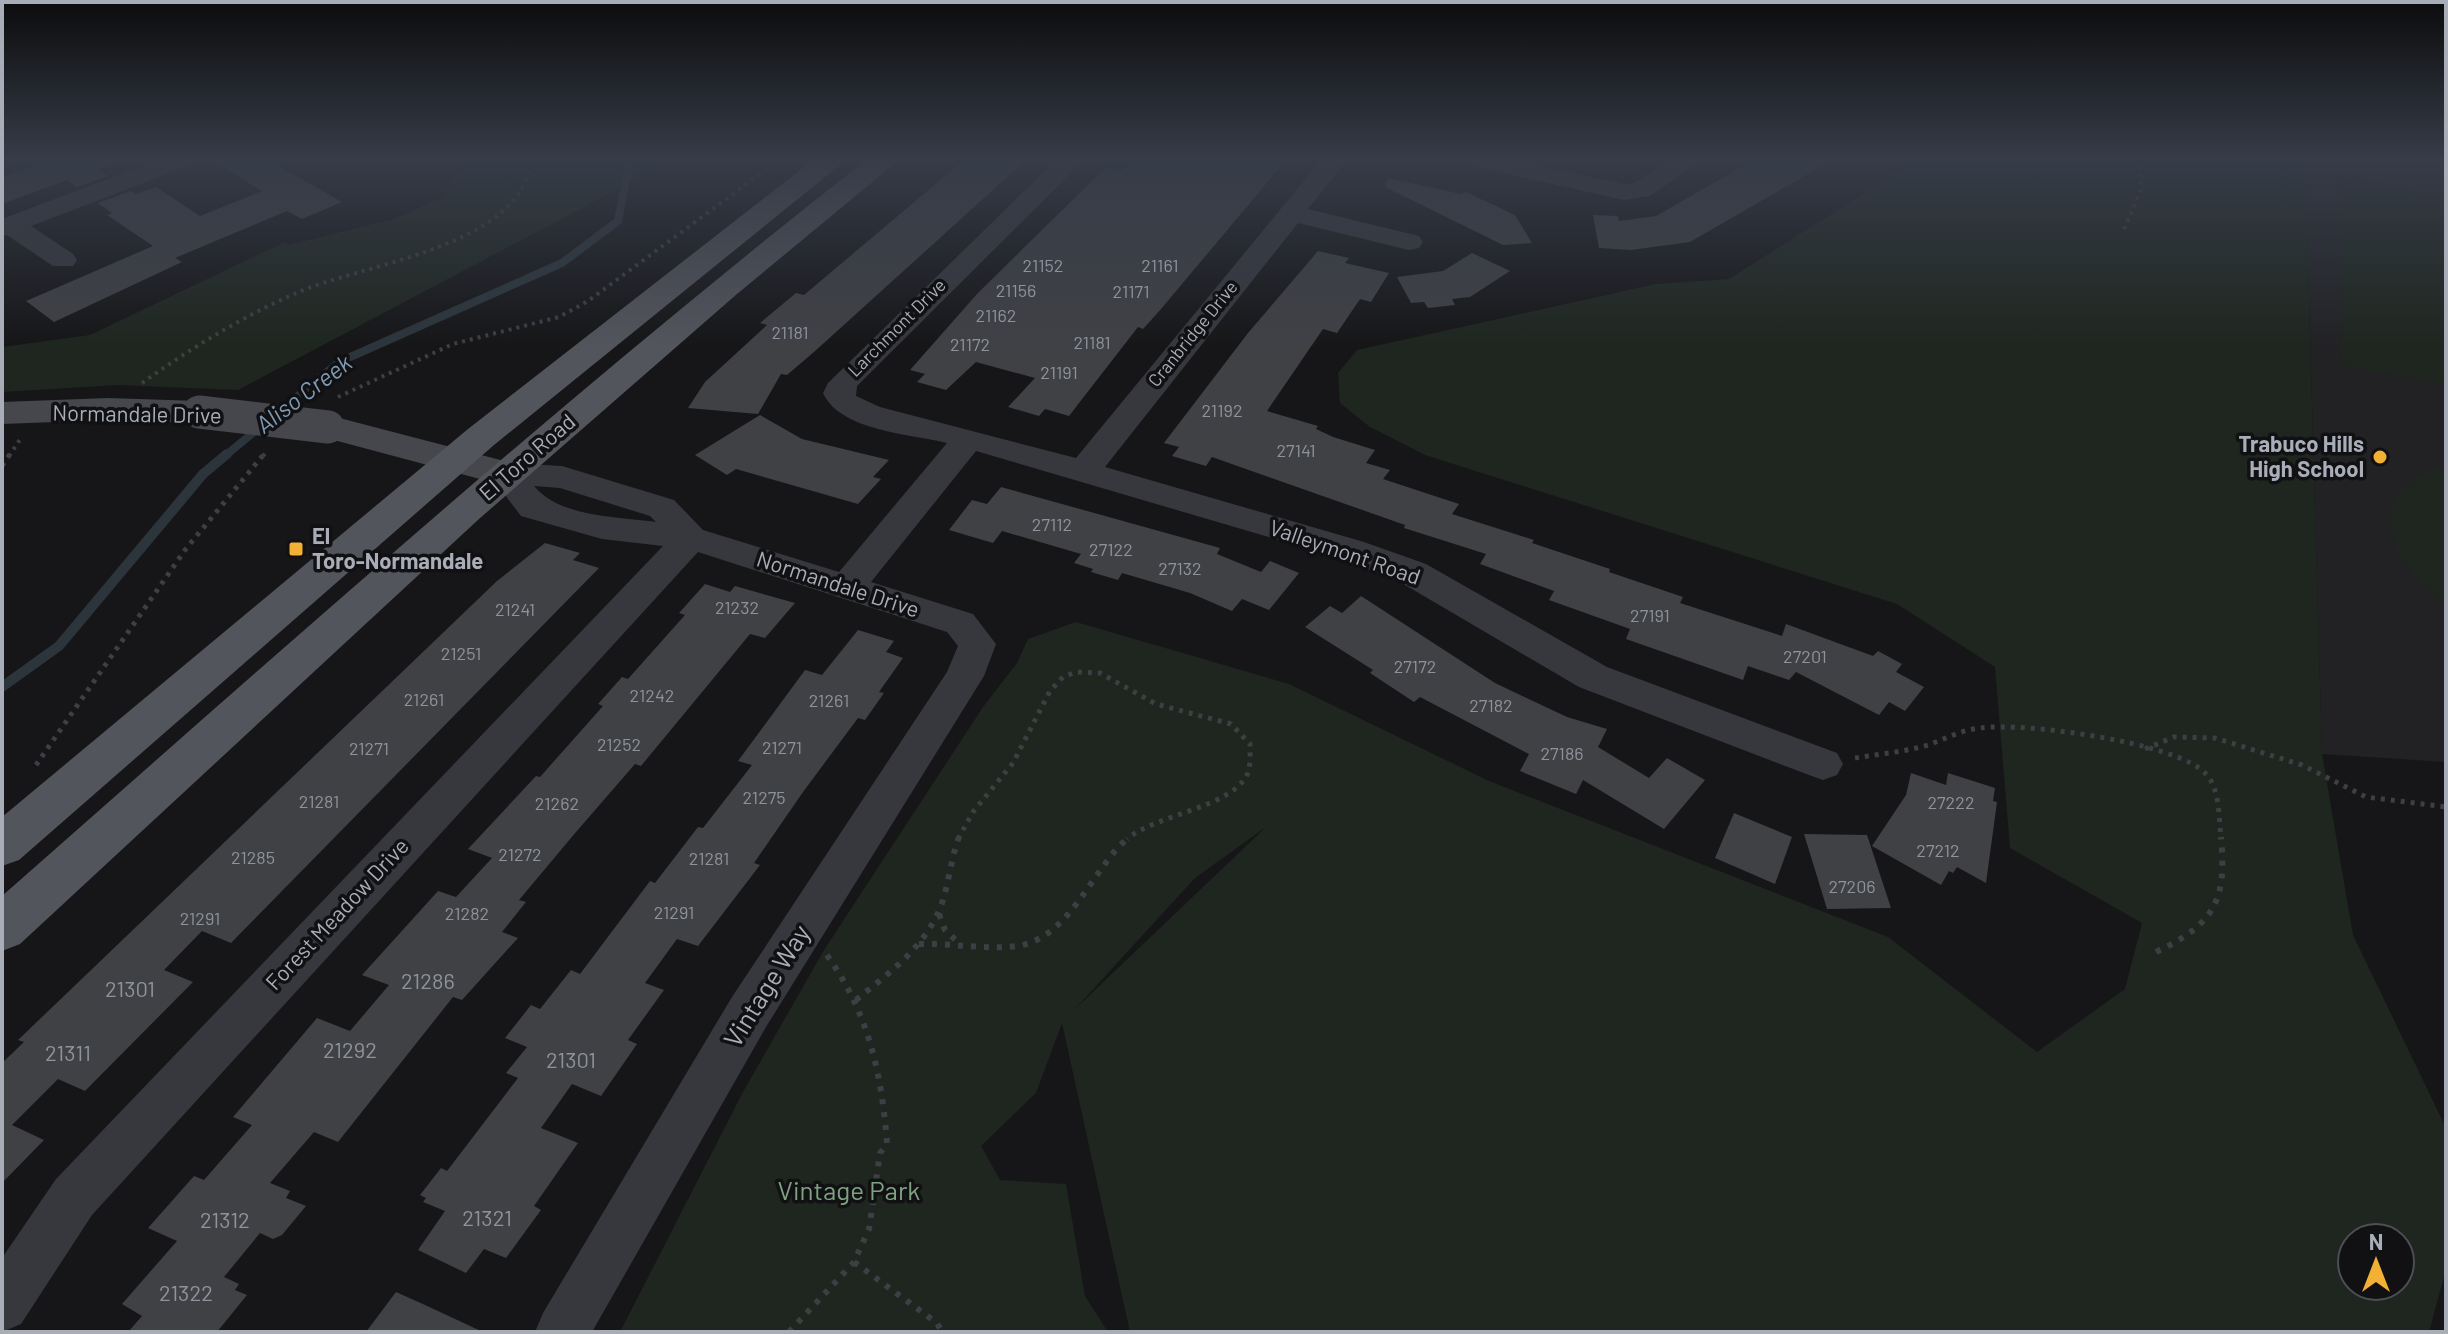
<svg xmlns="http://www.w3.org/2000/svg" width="2448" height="1334" viewBox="0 0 2448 1334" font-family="Barlow,sans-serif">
	<rect width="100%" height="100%" fill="#161618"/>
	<polygon fill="#222225" points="2305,160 2446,160 2446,762 2322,754"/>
	<g fill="#1e261f" fill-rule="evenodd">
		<polygon points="463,160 673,160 238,390 118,385 2,392 2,347 90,335 285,242 289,245 394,219 443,197"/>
		<path d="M1909,160H2305L2322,754L2353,935L2446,1128V1269L2429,1332H1130L1062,1023L1036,1093L981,1146L1000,1180L1066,1184L1085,1296L1108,1332H620L743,1092L824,950L983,707L1017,663L1028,639L1076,622L1289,684L1489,781L1888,937L2037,1052L2125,989L2142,923L2010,848L1995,667L1897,604L1425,455L1370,427L1340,403L1338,373L1357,350L1656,284L1729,279L1882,182ZM1266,827L1075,1009L1195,878ZM2400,1238V1286H2352V1238Z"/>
		<polygon points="2338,171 2446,201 2446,384 2342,366"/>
		<path d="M2446,465V607C2435,596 2421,584 2411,572C2373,524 2389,480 2446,465Z"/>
	</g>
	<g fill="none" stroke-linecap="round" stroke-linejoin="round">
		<g stroke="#2c353c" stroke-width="8">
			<polyline points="276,414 339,362 562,263 618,221 630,160"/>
			<polyline points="225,456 260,427"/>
		</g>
		<polyline stroke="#2c353c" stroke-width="10" points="2,687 59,646 203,474 227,454"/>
	</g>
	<g fill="#404145">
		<polygon points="40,160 112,160 113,163 98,169 108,176 77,187 67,180 2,204 2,177 43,163"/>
		<polygon points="211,160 268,160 342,202 302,219 287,211 175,258 182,262 54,322 26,301 153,246 107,215 112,213 98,203 131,191 136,194 156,187 200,216 262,191"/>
		<polygon points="964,160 1026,160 814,352 787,375 781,374 758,414 688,408 705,382 767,325 760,323 796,293 804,295"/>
		<polygon points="1132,160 1286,160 1161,309 1143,329 1138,327 1069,416 1045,409 1039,416 1008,407 1035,378 976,362 946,390 917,382 925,374 910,370 977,294 1106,167 1122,170"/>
		<polygon points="1754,160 1832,160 1690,242 1631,250 1599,248 1593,215 1618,216 1619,221 1656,216"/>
		<polygon points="1388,178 1461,194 1466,192 1515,215 1532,243 1503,245 1385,187"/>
		<polygon points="1318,251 1349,258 1345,263 1389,273 1371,302 1360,299 1337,333 1323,329 1267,411 1318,426 1316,429 1333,437 1375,450 1366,463 1390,470 1383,479 1459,504 1452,514 1534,540 1532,543 1610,569 1609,572 1683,597 1680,603 1782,636 1786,624 1873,656 1878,651 1902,664 1896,672 1924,687 1905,711 1889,702 1879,715 1796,672 1789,680 1748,666 1743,680 1626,639 1630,629 1549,600 1554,591 1480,564 1486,554 1404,528 1405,525 1212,457 1206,466 1172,456 1179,447 1164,443 1248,333"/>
		<polygon points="1472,253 1510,271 1470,297 1452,299 1455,305 1428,308 1424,302 1411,303 1397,277 1443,271"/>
		<polygon points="760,415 802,439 889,460 873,477 881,479 858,504 736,469 727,475 695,455"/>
		<polygon points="1001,487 1220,548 1217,554 1261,572 1270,561 1299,573 1269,610 1242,599 1232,611 1190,593 1122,573 1118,580 1091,572 1093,569 1074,563 1081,554 1002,531 993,543 949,530 972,500 987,504"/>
		<polygon points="545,543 580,553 573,560 599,568 231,943 202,931 164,970 193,982 85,1091 58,1079 12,1125 44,1140 2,1183 2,1063 24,1042 18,1040 497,581"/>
		<polygon points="705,584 730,592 735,586 795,603 765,638 750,634 641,766 635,764 576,832 519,900 526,902 502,932 518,938 462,1000 453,997 338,1142 314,1132 270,1183 290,1191 286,1198 306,1206 282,1235 273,1239 260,1233 224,1277 239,1284 235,1290 247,1295 217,1332 128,1332 142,1316 122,1304 177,1241 148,1228 194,1176 204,1180 252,1125 233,1117 317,1018 350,1031 389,985 362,975 438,891 456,897 492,858 468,849 536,776 540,777 603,706 598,704 622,677 628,679 685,615 679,613"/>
		<polygon points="1361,596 1495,683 1567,717 1607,729 1598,747 1649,778 1667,758 1705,780 1664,829 1583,780 1576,794 1520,771 1529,754 1420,697 1414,702 1370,673 1373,670 1305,627 1330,606 1342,613"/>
		<polygon points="858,630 894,641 886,652 903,658 879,692 884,693 865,720 858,718 803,792 754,863 760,865 698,946 677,939 645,983 664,990 628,1040 637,1044 601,1096 572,1084 541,1128 578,1143 534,1206 541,1210 506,1258 484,1249 466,1273 418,1250 445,1211 423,1202 426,1198 420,1195 441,1168 447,1171 518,1078 506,1073 527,1047 505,1038 531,1005 540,1009 571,970 580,974 650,881 655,883 698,827 703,828 752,765 738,761 805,670 822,675"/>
		<polygon points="1911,773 1946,785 1948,773 1995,788 1993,801 1997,802 1986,883 1957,867 1953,873 1949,871 1941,885 1872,846 1906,795"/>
		<polygon points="1734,813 1792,837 1775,884 1715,858"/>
		<polygon points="1804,834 1867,835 1891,908 1827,909"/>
		<polygon points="396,1292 425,1305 483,1332 366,1332"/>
	</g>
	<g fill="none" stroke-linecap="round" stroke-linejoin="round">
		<g stroke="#3d3f44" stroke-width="4" stroke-dasharray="3 5" stroke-linecap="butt">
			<polyline points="2124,229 2141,190 2141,160"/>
			<path d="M142,383C190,349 240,318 294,294C361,263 521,249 531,160"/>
			<polyline points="338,397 453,344 559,317 588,301 779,160"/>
			<polyline points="9,456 21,438"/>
			<polyline points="263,456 267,451"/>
		</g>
		<g stroke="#3d3f44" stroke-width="5" stroke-dasharray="4 6" stroke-linecap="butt">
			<polyline points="2,466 10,454"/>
			<polyline points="2145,749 2174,737 2215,738 2302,765 2366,797 2446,807"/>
			<path d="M1855,758C1879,754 1904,752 1928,745C1945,739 1961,730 1980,728C2023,722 2177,742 2206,774C2220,788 2219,820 2221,839"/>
			<polyline points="36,765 185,550 264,454"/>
			<path d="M958,839L973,812L1013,763L1050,691L1063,677L1076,672L1100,673L1156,704L1231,724L1250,744C1250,754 1251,766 1247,775C1230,808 1157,814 1127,839"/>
		</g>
		<g stroke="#3d3f44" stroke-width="6" stroke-dasharray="5 8" stroke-linecap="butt">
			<polyline points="939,914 945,930 960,944"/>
			<path d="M919,944C952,943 985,950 1017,946C1071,938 1091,869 1129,837"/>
			<path d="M2156,952C2215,924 2227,900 2221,837"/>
			<path d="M856,1000C889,973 927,946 942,903C949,882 951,858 959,837"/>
			<polyline points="854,1262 937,1323 942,1332"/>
			<path d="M789,1332L854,1262L869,1229L880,1153L887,1144C882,1074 868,1011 826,954"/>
		</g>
		<g fill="#37383d" fill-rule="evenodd">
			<polygon points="158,160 194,160 190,165 31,226 73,254 77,260 73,266 53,266 7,235 2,236 2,219"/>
			<path d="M1056,160H1084L857,386L856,396L880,407L1076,458L1321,160H1347L1308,209L1419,236L1423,242L1419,248L1409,250L1298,223L1105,467L1364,542L1426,564L1607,667L1837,753L1843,764L1837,775L1823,780L1809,775L1579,687L1400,582L1340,558L976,451L871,582L973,614L996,644L984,676L766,1027L592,1332H535L543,1313L732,997L947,672L958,646L947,632L698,552L92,1215L21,1324L2,1332V1258L56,1179L663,546L602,539L521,516L489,474L494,466L506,463L562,466L674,500L703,530L839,572L947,443C911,434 840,431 823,393L828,383ZM534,486L560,488L650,516L656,522C618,517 559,517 534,486Z"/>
			<polygon points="1464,160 1512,160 1624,184 1634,183 1671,160 1701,160 1650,196 1624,200 1468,165"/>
		</g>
		<g fill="#45474d" fill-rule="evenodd">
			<polygon points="108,398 199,401 212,404 217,412 212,420 199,423 108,420 2,424 2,402"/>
			<polygon points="328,415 520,465 525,474 520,483 506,486 315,435 310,427 315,419"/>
		</g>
		<g fill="#53555c" fill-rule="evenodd">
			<polygon points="813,160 846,160 494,445 19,860 2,866 2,817 468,429"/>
			<path d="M866,160H899L737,294L479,519L20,944L2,951V896C286,646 568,394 866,160Z"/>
		</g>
		<polyline stroke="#45474d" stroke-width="33" points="199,412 328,427"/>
	</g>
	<linearGradient id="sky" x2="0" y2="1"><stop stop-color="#0c0c0d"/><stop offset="0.46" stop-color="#363c48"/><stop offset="1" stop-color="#363c48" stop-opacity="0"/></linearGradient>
	<rect width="2448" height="347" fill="url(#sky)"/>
	<g fill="#f2b134" stroke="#111113" stroke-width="3">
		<circle cx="2380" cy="457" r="8"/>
		<rect x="288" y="541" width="16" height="16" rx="4"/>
	</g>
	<g text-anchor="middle" stroke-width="7" stroke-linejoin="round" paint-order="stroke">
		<g font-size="18" fill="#8e929b">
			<text x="1043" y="272">21152</text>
			<text x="1160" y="272">21161</text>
			<text x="1016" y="297">21156</text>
			<text x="1131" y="298">21171</text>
			<text x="996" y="322">21162</text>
			<text x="790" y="339">21181</text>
			<text x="1092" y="349">21181</text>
			<text x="970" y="351">21172</text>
			<text x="1059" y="379">21191</text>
			<text x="1222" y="417">21192</text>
			<text x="1296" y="457">27141</text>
			<text x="1052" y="531">27112</text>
			<text x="1111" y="556">27122</text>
			<text x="1180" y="575">27132</text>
			<text x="737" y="614">21232</text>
			<text x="515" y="616">21241</text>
			<text x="1650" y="622">27191</text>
			<text x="461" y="660">21251</text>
			<text x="1805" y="663">27201</text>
			<text x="1415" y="673">27172</text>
			<text x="652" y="702">21242</text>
			<text x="424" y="706">21261</text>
			<text x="829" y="707">21261</text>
			<text x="1491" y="712">27182</text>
			<text x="619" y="751">21252</text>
			<text x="782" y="754">21271</text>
			<text x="369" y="755">21271</text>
			<text x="1562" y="760">27186</text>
			<text x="764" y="804">21275</text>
			<text x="319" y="808">21281</text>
			<text x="1951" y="809">27222</text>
			<text x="557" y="810">21262</text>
			<text x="1938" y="857">27212</text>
			<text x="520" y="861">21272</text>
			<text x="253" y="864">21285</text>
			<text x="709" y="865">21281</text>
			<text x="1852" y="893">27206</text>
			<text x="674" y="919">21291</text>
			<text x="467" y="920">21282</text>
			<text x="200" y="925">21291</text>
		</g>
		<g font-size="18" fill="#a8adb8" stroke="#111113">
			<text transform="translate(897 328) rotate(-45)" y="6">Larchmont Drive</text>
			<text transform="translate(1193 334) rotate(-51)" y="6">Cranbridge Drive</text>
		</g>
		<g font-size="22" fill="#a8adb8" stroke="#111113">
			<text transform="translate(137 414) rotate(1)" y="8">Normandale Drive</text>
			<text transform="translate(527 457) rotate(-41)" y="8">El Toro Road</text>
			<text transform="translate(1345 552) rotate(19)" y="8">Valleymont Road</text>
			<text transform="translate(838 584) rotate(18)" y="8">Normandale Drive</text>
			<text transform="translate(337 914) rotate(-47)" y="8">Forest Meadow Drive</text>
		</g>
		<g font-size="22" font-weight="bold" fill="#a8adb8" stroke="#111113" text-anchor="end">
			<text x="2364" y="452">Trabuco Hills<tspan x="2364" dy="25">High School</tspan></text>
			<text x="312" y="544" text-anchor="start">El<tspan x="312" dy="25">Toro-Normandale</tspan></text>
		</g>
		<g font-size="22" fill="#8e929b">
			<text x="428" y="989">21286</text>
			<text x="130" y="997">21301</text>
			<text x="350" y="1058">21292</text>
			<text x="68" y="1061">21311</text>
			<text x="571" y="1068">21301</text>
			<text x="487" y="1226">21321</text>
			<text x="225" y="1228">21312</text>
			<text x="186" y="1301">21322</text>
		</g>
		<g font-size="24" font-style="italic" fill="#7f9bb3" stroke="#111113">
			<text transform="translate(304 394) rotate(-37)" y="8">Aliso Creek</text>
		</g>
		<g font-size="26" fill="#a8adb8" stroke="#111113">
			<text transform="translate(767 986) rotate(-58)" y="9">Vintage Way</text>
		</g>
		<g font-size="26" fill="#7fa381" stroke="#111113">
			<text x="849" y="1200">Vintage Park</text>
		</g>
	</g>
	<rect width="2448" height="1334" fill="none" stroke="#a8adb8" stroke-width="8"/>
	<g transform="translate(2376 1262)"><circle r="38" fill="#111113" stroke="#4d4f55" stroke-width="2"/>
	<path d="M0-6L14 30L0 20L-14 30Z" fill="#f2b134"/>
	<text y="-12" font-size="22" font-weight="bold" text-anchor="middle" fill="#a8adb8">N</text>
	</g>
</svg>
